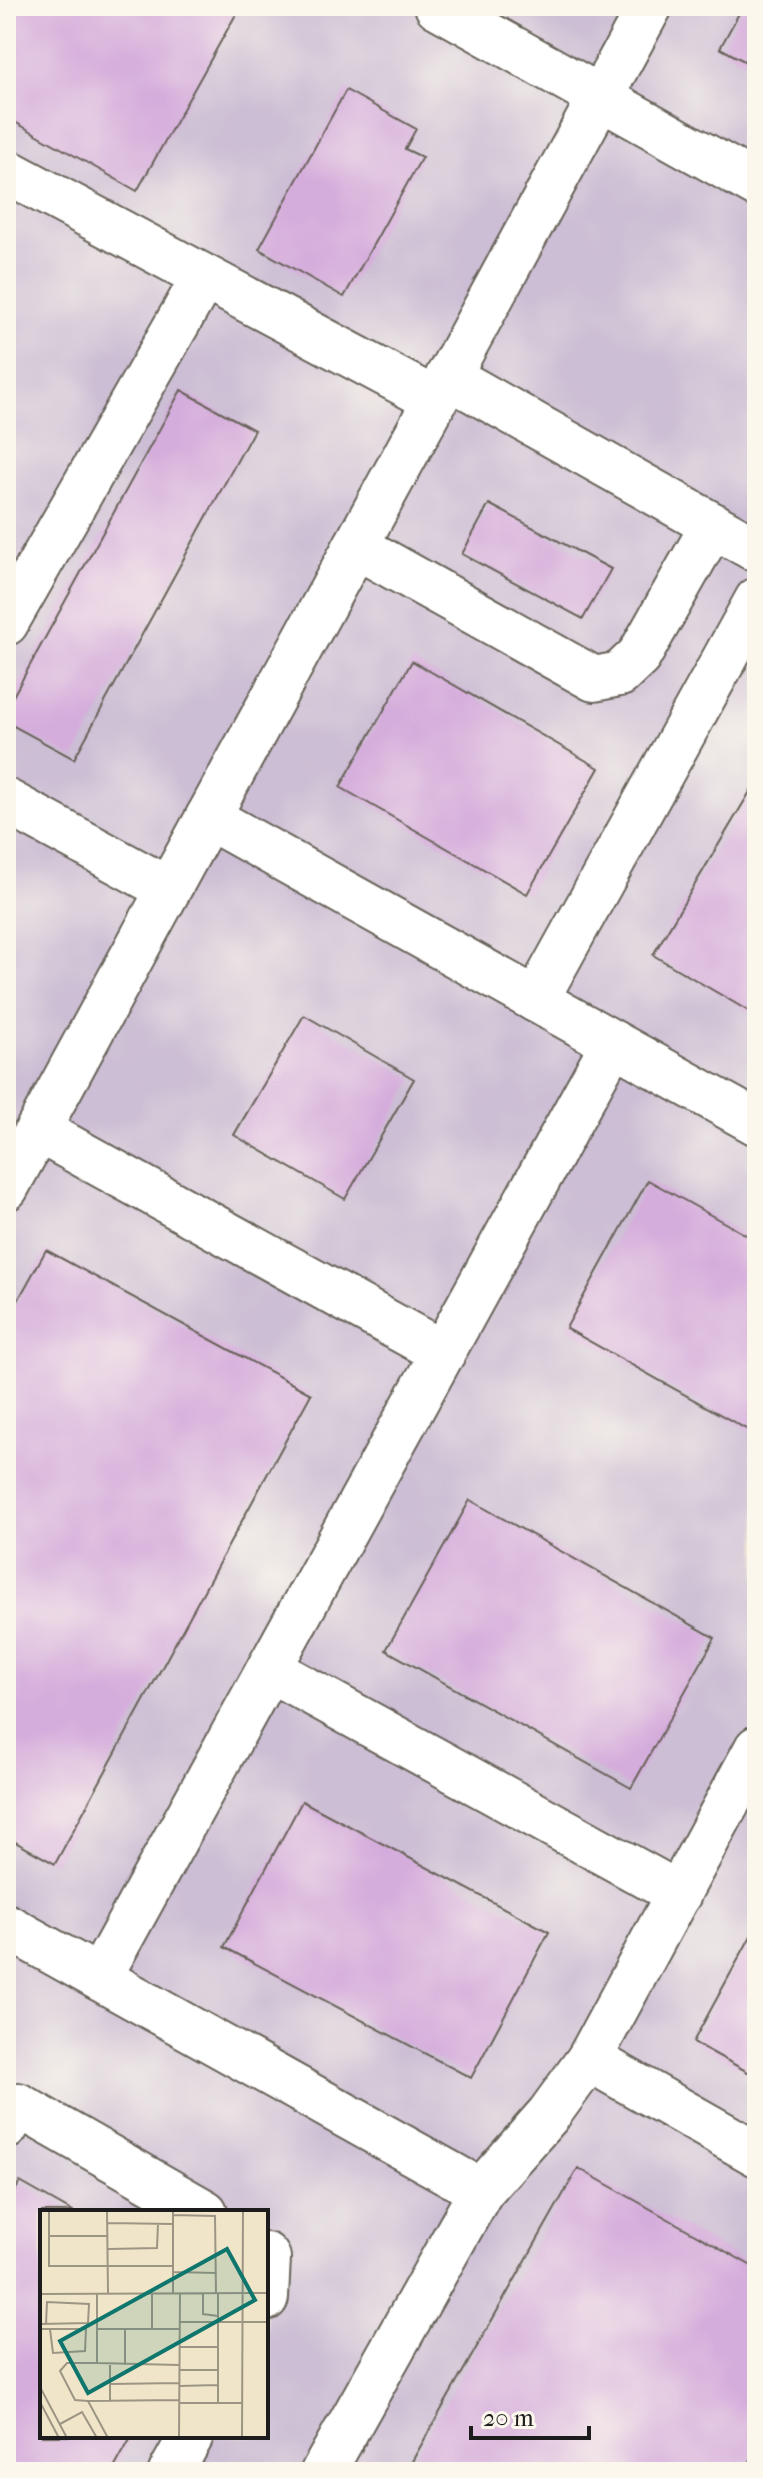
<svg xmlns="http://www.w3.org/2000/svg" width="763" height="2478" viewBox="0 0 763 2478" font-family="'IM FELL French Canon',serif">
	<rect width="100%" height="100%" fill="#fbf7ec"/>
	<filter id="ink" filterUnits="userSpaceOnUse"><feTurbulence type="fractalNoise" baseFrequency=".0125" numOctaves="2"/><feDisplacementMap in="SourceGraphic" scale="16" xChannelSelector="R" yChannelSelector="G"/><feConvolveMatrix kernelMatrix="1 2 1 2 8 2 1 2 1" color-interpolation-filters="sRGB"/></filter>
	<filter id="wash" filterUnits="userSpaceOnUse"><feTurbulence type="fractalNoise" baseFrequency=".006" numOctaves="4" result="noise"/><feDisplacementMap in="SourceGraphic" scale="32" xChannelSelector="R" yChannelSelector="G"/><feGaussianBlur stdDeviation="1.8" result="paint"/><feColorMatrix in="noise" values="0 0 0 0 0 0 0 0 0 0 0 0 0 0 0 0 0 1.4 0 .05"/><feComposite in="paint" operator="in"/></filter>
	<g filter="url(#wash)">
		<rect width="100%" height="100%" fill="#f1e5c9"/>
		<path fill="#ccbed4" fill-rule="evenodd" d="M6,6H757V2472H6ZM42,2212H266V2436H42Z"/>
		<g id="blocks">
			<g fill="#d5addc">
				<polygon points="6,6 233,6 239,9 137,191 6,117"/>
				<polygon points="743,6 757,6 757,68 720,48"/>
				<polygon points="346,90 416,129 405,149 422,157 344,297 259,249"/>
				<polygon points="181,390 254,430 74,759 6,722 6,709"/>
				<polygon points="489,504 611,569 583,619 462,554"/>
				<polygon points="412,661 599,768 527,894 340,787"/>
				<polygon points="757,780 757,1016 653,955"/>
				<polygon points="304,1015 414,1079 345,1199 234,1135"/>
				<polygon points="648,1180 757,1241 757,1435 566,1328"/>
				<polygon points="46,1250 311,1394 55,1864 6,1837 6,1322"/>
				<polygon points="470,1500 715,1638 631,1788 386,1650"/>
				<polygon points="302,1801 549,1932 471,2078 224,1947"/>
				<polygon points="757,1925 757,2077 693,2042"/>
				<polygon points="578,2168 757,2269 757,2449 744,2472 406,2472"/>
				<polygon points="20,2182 73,2212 42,2212 42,2436 132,2436 112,2472 6,2472 6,2207"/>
			</g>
		</g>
	</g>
	<g filter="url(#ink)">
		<use href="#blocks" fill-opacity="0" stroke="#676259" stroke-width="2"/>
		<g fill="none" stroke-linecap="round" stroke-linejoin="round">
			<g stroke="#676259" stroke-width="48">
				<g id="minor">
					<polyline points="437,6 757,185"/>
					<polyline points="6,171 435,400"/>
					<polyline points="448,376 757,550"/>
					<polyline points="356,546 594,679 620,674 639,656 713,525"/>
					<polyline points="6,623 204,277"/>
					<polyline points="6,801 168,889"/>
					<polyline points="208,817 757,1123"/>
					<polyline points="536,1000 757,600"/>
					<polyline points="38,1130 443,1353"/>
					<polyline points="6,1188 650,6"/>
					<polyline points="269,1669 679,1894"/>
					<polyline points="6,1926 481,2191 323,2472"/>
					<polyline points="99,1978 613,1043"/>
					<polyline points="589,2059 757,2154"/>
					<polyline points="6,2127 18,2105 205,2212"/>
					<polyline points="481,2191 549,2114 589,2059 757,1748"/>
					<polyline points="266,2255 268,2258 266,2298"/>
					<polyline points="171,2472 191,2436"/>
				</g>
			</g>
			<use href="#minor" stroke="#fff" stroke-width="44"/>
		</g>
	</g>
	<g transform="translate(40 2210)">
		<rect width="228" height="228" fill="#f1e5c9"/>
		<path fill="none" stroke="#9c9584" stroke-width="2" d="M9,0V56H133M67,0L68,83M133,0V83M133,5L175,6L176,83M67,13L133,14M9,26H68M68,39L117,38L118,14M133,62L176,63M163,83V104L178,106M0,84L228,83M112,84V119M140,112H228M0,114L48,113L49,94L7,92L6,114M0,119H46L45,141L13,143L10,119M57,119H140M85,119V155M140,137H178M57,153L139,155M139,160H178M70,174L139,173M139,176L178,175M0,177L27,228M70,190V155M48,191L35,190L20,161L27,153H57V84M0,192L19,228M139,193H202M178,193V83M20,214L42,202L57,228M68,228L48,191L139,190M139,228L140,83M202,228L203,0"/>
		<path fill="#0f766e" fill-opacity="0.15" stroke="#0f766e" stroke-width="4" d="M187,39L215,90L48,183L20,131Z"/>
		<rect width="228" height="228" fill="none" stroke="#1c1c1c" stroke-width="4"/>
	</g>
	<rect width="763" height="2478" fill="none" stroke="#fbf7ec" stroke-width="32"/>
	<path d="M471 2426v12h118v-12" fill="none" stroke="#1c1c1c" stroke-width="4"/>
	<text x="483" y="2426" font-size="24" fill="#1c1c1c" stroke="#fbf7ec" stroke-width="6" paint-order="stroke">20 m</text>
</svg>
